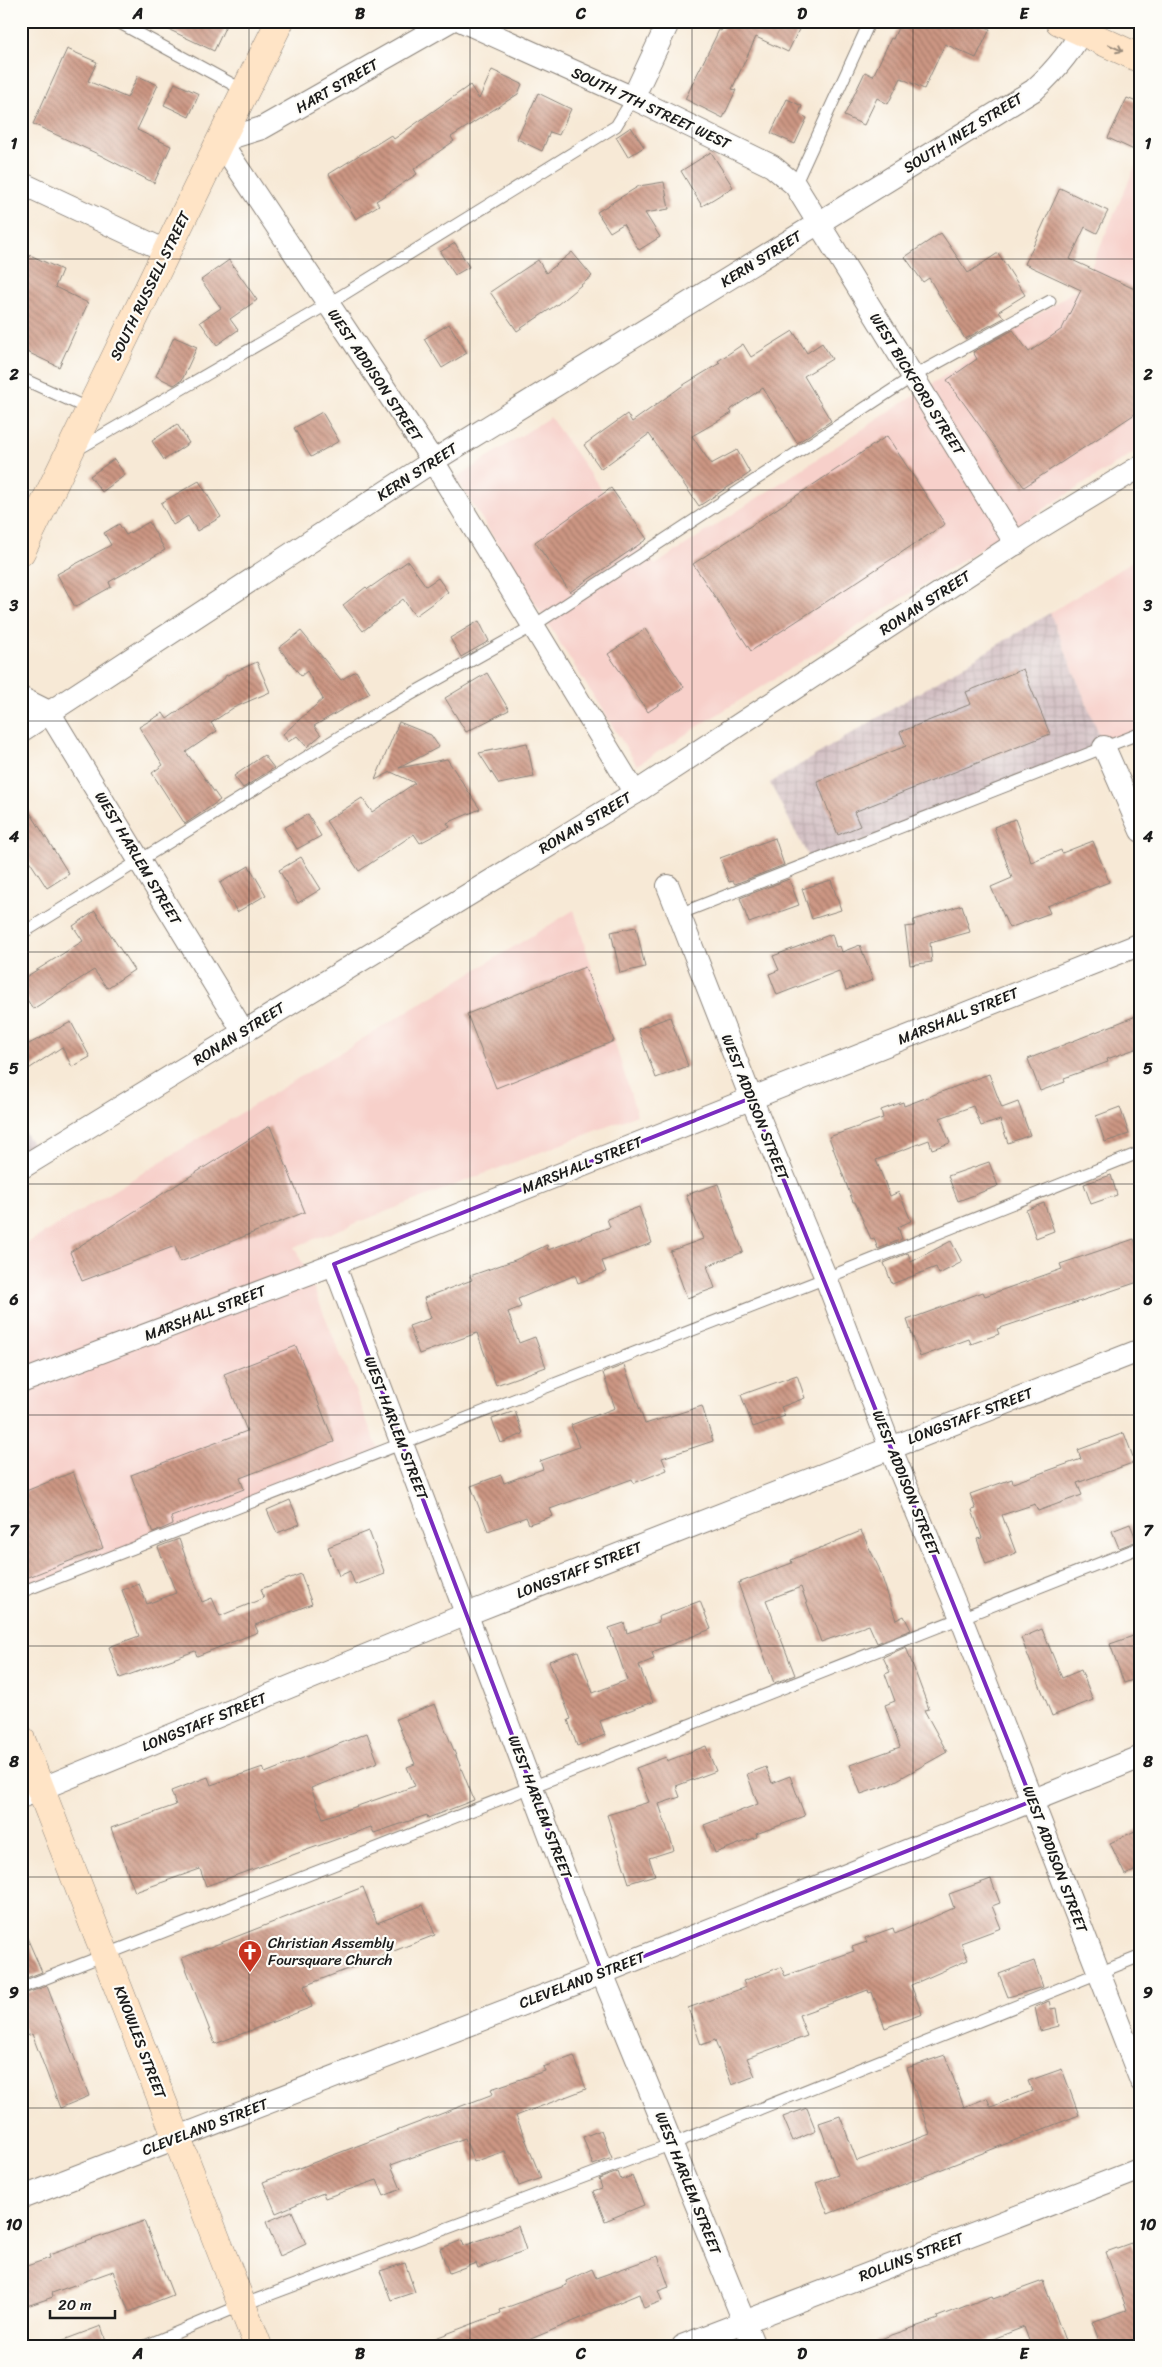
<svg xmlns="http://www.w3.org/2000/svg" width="1162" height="2367" viewBox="0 0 1162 2367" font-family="Sriracha,sans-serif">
	<defs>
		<pattern id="industrial-grid" width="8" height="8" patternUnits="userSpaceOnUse" patternTransform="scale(1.25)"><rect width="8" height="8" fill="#d2bec2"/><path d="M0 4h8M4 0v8" fill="none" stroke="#b4a3a6"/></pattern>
		<pattern id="building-back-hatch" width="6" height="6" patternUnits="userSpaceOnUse" patternTransform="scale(1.25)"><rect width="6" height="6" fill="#cc9683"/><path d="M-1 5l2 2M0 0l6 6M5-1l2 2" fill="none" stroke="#a57a6a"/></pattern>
	</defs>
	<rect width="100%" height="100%" fill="#fdfcf7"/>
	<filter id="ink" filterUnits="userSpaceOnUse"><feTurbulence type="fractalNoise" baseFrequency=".02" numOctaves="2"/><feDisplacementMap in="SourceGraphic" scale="10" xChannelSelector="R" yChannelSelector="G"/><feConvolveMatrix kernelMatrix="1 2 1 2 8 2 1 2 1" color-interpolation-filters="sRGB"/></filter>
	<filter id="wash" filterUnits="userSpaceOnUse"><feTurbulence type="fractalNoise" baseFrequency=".0096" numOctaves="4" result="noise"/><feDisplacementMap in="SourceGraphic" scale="20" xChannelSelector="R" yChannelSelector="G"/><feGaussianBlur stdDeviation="1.12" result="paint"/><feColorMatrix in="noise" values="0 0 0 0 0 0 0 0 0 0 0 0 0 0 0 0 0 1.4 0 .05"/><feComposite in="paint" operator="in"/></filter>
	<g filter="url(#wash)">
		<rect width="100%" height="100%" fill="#f7e9d6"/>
		<g fill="#f7d0ca">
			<polygon points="1141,153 1141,448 637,765 456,478 550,417 655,565 1083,285"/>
			<polygon points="1141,556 1141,733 1104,747 1050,613"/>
			<polygon points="574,910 637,1115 294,1247 308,1274 379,1451 21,1592 21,1247"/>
		</g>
		<g fill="url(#industrial-grid)">
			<polygon points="1050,613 1104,747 811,862 770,783"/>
			<polygon points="21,1127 33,1145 21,1152"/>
		</g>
		<g id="blocks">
			<g fill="url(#building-back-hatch)">
				<polygon points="151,21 228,21 214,51"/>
				<polygon points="720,21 803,21 788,52 756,37 732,89 736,90 723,118 685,99 719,30 721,31 725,23"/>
				<polygon points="901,21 973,21 990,29 976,58 945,44 924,89 901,78 888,104 877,98 864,125 844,116 865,72 873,76 891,38 893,39"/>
				<polygon points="67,49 97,62 88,81 127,98 138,76 158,85 137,130 171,146 154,183 100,155 33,124"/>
				<polygon points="492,70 522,84 518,94 451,137 454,141 414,169 417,174 376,201 379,205 356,219 329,174 391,135 394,139 470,85 479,99"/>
				<polygon points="175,83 199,94 189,117 164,105"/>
				<polygon points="538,93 571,109 559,135 550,132 542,151 517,139"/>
				<polygon points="1127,98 1141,104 1141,136 1134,150 1108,138"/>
				<polygon points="787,99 802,106 799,114 807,118 795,144 771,133"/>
				<polygon points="631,127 644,147 628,157 616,137"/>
				<polygon points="711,152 733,187 702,206 681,171"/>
				<polygon points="664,182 669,209 645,213 660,237 639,250 623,224 610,232 597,212 639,186"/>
				<polygon points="1060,188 1108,211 1097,233 1085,227 1070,259 1141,292 1141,410 1024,487 947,380 977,359 973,352 1013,330 1029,352 1062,329 1081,290 1025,264"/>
				<polygon points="941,233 968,273 998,253 1025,295 999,311 1004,318 965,339 929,278 923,282 905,257"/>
				<polygon points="455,243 469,267 455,275 440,252"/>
				<polygon points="572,252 592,276 558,304 517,331 490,292 538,260 546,273"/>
				<polygon points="30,255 62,270 55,287 88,303 59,367 21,349 21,275"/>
				<polygon points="229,260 257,300 230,319 238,330 217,345 200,322 221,308 201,280"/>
				<polygon points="449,324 467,353 442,368 424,339"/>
				<polygon points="793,331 807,353 822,343 832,359 804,376 831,421 797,443 763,388 730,410 732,413 692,436 711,464 737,450 750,473 699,506 649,434 601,469 584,445 627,414 632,422 685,384 720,363 718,361 743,344 751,357"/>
				<polygon points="174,337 197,347 182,380 174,385 156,376"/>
				<polygon points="322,412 339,441 311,457 294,428"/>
				<polygon points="177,424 189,443 164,460 152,441"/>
				<polygon points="887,436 945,524 751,651 693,564"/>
				<polygon points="114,459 125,475 102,492 90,476"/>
				<polygon points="199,481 221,517 197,531 188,516 173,525 161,503"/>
				<polygon points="611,488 647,539 570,592 535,542"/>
				<polygon points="149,522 165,550 109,582 111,587 75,607 57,574 111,545 104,533 119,524 126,535"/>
				<polygon points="408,561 426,586 438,578 448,592 415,616 403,599 363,631 343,605 366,587 368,589"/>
				<polygon points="479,621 489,641 461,657 450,638"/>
				<polygon points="645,629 684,687 648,712 608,654"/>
				<polygon points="301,631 341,680 356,671 370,693 314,726 321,735 307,747 297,736 288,742 283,734 323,699 307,671 301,676 279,648"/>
				<polygon points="257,662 270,692 233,708 211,723 217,731 186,752 220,800 185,824 152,773 163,765 139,727 163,713 167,719 225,678 225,676"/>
				<polygon points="1023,669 1050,734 854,812 860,826 838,835 817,781 906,746 900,732 971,704 966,692"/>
				<polygon points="487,673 509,710 466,732 445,698"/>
				<polygon points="399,722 431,735 439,747 399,768 447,759 480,809 447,823 450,827 420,843 414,834 359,871 326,821 362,798 372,812 415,783 391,772 375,780"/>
				<polygon points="527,743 534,777 499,784 479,753"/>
				<polygon points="264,755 274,768 243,788 234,776"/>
				<polygon points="21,798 69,874 47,888 21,848"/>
				<polygon points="308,814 321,836 297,849 284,828"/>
				<polygon points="1015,819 1031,862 1061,850 1062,853 1093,841 1109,882 1047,906 1050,913 1009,928 991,887 1012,878 994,827"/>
				<polygon points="775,838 784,865 735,884 733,881 729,882 720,858"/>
				<polygon points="301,857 321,889 298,903 279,870"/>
				<polygon points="249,866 266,895 237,912 220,883"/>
				<polygon points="789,879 799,905 749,923 740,898"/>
				<polygon points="831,880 841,910 812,919 802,889"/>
				<polygon points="962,905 970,932 930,943 932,962 910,965 905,927 914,926 914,920"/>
				<polygon points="95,911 134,970 107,988 94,970 33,1009 21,990 21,980 83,941 73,926"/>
				<polygon points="636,927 645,967 620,973 611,932"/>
				<polygon points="832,934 836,947 840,946 842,952 860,945 873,980 846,990 839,971 777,995 769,974 779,970 773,956"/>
				<polygon points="585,967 614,1041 496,1088 467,1014"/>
				<polygon points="1141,1014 1141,1047 1107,1059 1108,1062 1064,1078 1065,1082 1040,1091 1028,1059"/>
				<polygon points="670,1017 688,1066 656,1078 638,1029"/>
				<polygon points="71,1022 90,1057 72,1067 62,1047 21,1074 21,1048"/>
				<polygon points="989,1074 1002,1108 1018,1102 1030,1135 1008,1143 1000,1120 981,1126 973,1106 940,1118 950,1143 932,1149 929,1140 876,1160 890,1196 899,1192 911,1221 898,1227 902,1239 878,1249 874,1238 871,1239 855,1202 853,1202 829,1137 883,1118 881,1110 903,1102 904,1106"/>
				<polygon points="1120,1107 1129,1134 1105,1142 1096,1116"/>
				<polygon points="270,1126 305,1212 180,1262 175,1246 82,1281 70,1252"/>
				<polygon points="989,1162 998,1186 958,1201 948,1176"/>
				<polygon points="1111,1175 1117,1195 1091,1204 1084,1184"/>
				<polygon points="718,1184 743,1252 707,1266 715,1288 687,1298 670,1251 703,1239 686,1195"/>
				<polygon points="1044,1203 1054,1231 1036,1238 1026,1210"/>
				<polygon points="639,1207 652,1243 602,1261 606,1272 578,1283 575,1275 518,1299 521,1307 508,1312 519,1343 535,1337 546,1367 496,1385 477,1333 419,1354 409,1326 431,1318 424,1298 472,1280 470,1276 515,1260 547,1245 548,1250 610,1227 607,1219"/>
				<polygon points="1134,1239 1141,1258 1141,1281 997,1329 999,1334 971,1344 969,1339 920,1357 907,1320 983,1292 985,1296 1062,1269 1060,1264"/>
				<polygon points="951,1241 962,1262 939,1274 936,1267 892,1284 884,1263 908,1253 911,1262"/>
				<polygon points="296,1346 334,1442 240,1478 244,1489 171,1517 173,1524 153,1533 131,1475 247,1431 224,1374"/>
				<polygon points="624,1365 645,1424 702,1406 713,1441 662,1458 667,1470 634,1483 632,1479 550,1509 553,1516 529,1524 526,1517 488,1531 471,1486 501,1475 504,1483 543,1469 540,1461 579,1447 571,1425 615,1408 603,1373"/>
				<polygon points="797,1375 805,1398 781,1407 785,1416 753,1427 741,1395"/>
				<polygon points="515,1411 523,1434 501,1443 492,1419"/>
				<polygon points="1124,1433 1135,1462 1077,1483 1082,1495 1038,1511 1035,1504 1002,1515 1016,1553 986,1564 977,1539 982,1538 972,1510 976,1509 970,1494 1012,1479 1013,1483 1081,1459 1078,1450"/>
				<polygon points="73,1472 103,1548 21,1580 21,1493"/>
				<polygon points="290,1500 300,1524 277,1533 267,1510"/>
				<polygon points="1130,1524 1137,1541 1119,1548 1112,1531"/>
				<polygon points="369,1531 385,1574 355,1585 350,1571 339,1576 328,1547"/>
				<polygon points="861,1531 879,1568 896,1620 904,1616 911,1630 877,1643 869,1625 821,1642 801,1587 766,1600 795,1675 774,1683 738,1583 792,1563 791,1560"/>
				<polygon points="179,1539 202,1602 212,1598 220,1616 264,1598 261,1589 301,1574 312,1604 255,1625 258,1632 197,1656 195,1651 120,1678 109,1647 139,1636 122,1590 139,1584 147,1604 176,1593 158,1547"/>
				<polygon points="700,1601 711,1629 652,1652 654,1659 639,1665 653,1702 600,1721 605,1735 577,1746 568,1720 571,1719 549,1661 578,1651 593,1693 627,1680 609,1628 624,1623 627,1633 659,1622 658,1617"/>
				<polygon points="1042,1629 1062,1678 1081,1670 1093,1700 1052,1716 1021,1638"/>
				<polygon points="1136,1635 1141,1649 1141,1677 1124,1683 1110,1644"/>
				<polygon points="906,1647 929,1709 924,1710 947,1752 890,1784 861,1794 850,1765 900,1747 885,1705 895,1701 885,1674 890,1672 883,1657"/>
				<polygon points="435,1704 474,1800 428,1818 427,1815 374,1833 371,1827 206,1886 200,1869 135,1892 111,1828 176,1805 171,1791 208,1777 211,1785 263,1767 265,1773 367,1733 378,1762 311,1788 323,1818 415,1786 407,1767 415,1764 396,1719"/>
				<polygon points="706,1746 716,1771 676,1786 680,1797 659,1804 674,1850 649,1858 655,1875 629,1883 607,1815 649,1802 636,1768 666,1757 667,1761"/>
				<polygon points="766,1767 772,1783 790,1776 805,1816 756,1834 757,1837 715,1853 704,1825 758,1804 747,1774"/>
				<polygon points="1141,1828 1141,1868 1125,1875 1110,1843"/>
				<polygon points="991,1879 1000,1903 992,1906 1001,1928 961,1943 968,1960 911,1985 922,2014 885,2028 872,1992 869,1993 868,1990 799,2015 807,2036 747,2058 755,2076 732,2085 715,2040 701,2045 688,2008 746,1987 743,1981 781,1967 785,1976 854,1951 852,1947 867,1942 865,1938 893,1928 895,1934 954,1908 949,1894"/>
				<polygon points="363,1887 377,1923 423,1905 435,1935 304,1986 312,2007 215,2044 182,1958"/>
				<polygon points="21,1924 42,1972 21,1980"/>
				<polygon points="1034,1961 1043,1987 1008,1997 999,1974"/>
				<polygon points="47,1986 89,2096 60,2108 32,2034 27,2036 21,2020 21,1995"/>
				<polygon points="1049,2001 1051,2009 1056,2008 1059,2026 1040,2031 1035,2007"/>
				<polygon points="945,2055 964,2107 987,2098 991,2107 1032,2091 1028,2081 1062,2069 1079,2115 828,2214 816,2183 838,2175 819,2123 840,2116 857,2161 930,2134 907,2068"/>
				<polygon points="574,2056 586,2089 516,2116 541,2178 519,2186 505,2151 474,2162 465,2138 391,2165 401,2189 384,2196 377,2180 325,2198 323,2193 276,2213 263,2182 493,2094 491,2089 545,2071 543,2067"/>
				<polygon points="807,2108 816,2131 793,2141 783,2117"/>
				<polygon points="601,2130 612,2158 593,2165 583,2137"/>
				<polygon points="618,2172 621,2180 632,2176 644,2205 605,2221 593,2191 602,2188 599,2179"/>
				<polygon points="292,2211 306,2244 280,2256 266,2222"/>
				<polygon points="144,2221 173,2295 129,2312 113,2271 52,2293 53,2297 21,2308 21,2268 50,2258 49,2255"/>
				<polygon points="518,2226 526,2250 478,2268 476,2263 449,2273 440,2249 462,2240 464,2246"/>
				<polygon points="1131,2243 1141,2269 1141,2342 1130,2346 1101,2346 1092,2322 1127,2310 1106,2252"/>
				<polygon points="658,2256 669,2287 658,2291 662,2301 644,2308 639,2294 514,2346 420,2346 420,2344 501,2313 500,2310 567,2285 566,2281 592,2269 596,2278"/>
				<polygon points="405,2263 415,2292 391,2300 380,2271"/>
				<polygon points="1043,2281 1067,2346 1031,2346 1024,2327 975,2346 869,2346 869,2343 938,2319 937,2317 992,2296 993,2299"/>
				<polygon points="101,2326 108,2346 54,2346 53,2344"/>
			</g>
		</g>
	</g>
	<g filter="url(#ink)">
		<use href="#blocks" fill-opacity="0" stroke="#8a8279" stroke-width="1"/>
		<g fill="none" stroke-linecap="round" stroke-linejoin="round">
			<g stroke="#8a8279" stroke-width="13">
				<g id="lane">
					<polyline points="116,21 245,91"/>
					<polyline points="795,185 870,21"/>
					<polyline points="21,378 91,410"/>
					<polyline points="75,451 328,304 616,126 633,98"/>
					<polyline points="679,914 1141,733"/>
					<polyline points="21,934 376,714 533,626 912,377 1050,301"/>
					<polyline points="21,1592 826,1278 1141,1152"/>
					<polyline points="21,1988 1141,1547"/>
					<polyline points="145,2346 242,2305 672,2144 1141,1956"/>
				</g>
			</g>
			<g stroke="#8a8279" stroke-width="24">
				<g id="street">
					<polyline points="450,21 262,128 220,141 433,461 635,793"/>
					<polyline points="462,21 633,98 772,166 795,185 1016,544"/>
					<polyline points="633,98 669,21"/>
					<polyline points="21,183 166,251"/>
					<polyline points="21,698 49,712 243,1031"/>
					<path d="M21,731L433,461L1034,90C1056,70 1074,48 1087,21"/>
					<polyline points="1104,747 1141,831"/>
					<polyline points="668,886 751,1098 826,1278 890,1447 961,1618 1141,2081"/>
					<polyline points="21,1168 635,793 1039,528 1141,466"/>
					<polyline points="334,1264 602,1973 754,2346"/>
					<polyline points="21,1382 334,1264 1141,944"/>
					<polyline points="21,1797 467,1614 1141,1350"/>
					<polyline points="21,2198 577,1983 1141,1757"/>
					<polyline points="682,2346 1141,2169"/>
				</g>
			</g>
			<g stroke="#8a8279" stroke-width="29">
				<g id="secondary">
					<polyline points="1059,21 1141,59"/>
					<polyline points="21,552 220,141 280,21"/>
					<polyline points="21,1739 258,2346"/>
				</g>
			</g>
			<use href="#lane" stroke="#fff" stroke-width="11"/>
			<use href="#street" stroke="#fff" stroke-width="22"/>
			<use href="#secondary" stroke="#ffe4c6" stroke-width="28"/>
		</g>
		<defs><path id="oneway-shaft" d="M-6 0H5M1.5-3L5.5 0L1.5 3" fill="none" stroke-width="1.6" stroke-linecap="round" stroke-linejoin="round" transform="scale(1.25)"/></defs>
		<use stroke="#998a7a" href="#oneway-shaft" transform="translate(1116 48) rotate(25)"/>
	</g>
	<path fill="none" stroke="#7b2cbf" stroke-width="4" stroke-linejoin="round" d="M751,1098L1032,1801L602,1973L334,1264Z"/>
	<path fill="none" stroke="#1c1c1c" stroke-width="1" stroke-opacity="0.55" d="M249,21V2346M470,21V2346M692,21V2346M913,21V2346M21,259H1141M21,490H1141M21,721H1141M21,952H1141M21,1184H1141M21,1415H1141M21,1646H1141M21,1877H1141M21,2108H1141"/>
	<defs>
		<g id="church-pin" transform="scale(1.25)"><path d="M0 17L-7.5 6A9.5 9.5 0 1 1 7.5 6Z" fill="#c8321e" stroke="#fdfcf7"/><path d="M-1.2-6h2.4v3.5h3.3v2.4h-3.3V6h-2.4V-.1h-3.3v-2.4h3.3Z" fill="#fff"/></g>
	</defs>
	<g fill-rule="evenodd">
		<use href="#church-pin" x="250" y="1952"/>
	</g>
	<g text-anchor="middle" stroke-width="4.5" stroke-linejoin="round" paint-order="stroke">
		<g font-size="15" fill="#1c1c1c" stroke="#fdfcf7">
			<text transform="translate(337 86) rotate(-30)" y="5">HART STREET</text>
			<text transform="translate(651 108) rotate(25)" y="5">SOUTH 7TH STREET WEST</text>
			<text transform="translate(963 133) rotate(-32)" y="5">SOUTH INEZ STREET</text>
			<text transform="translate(761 259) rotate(-32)" y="5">KERN STREET</text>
			<text transform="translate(150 286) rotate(-64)" y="5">SOUTH RUSSELL STREET</text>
			<text transform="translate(375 375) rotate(56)" y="5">WEST ADDISON STREET</text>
			<text transform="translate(917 384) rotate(58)" y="5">WEST BICKFORD STREET</text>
			<text transform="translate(417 472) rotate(-33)" y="5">KERN STREET</text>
			<text transform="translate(925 603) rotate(-33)" y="5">RONAN STREET</text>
			<text transform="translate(585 823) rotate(-31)" y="5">RONAN STREET</text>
			<text transform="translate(138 858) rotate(59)" y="5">WEST HARLEM STREET</text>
			<text transform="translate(958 1016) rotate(-22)" y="5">MARSHALL STREET</text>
			<text transform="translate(239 1034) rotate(-32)" y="5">RONAN STREET</text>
			<text transform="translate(755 1107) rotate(68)" y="5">WEST ADDISON STREET</text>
			<text transform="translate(582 1165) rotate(-22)" y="5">MARSHALL STREET</text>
			<text transform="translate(205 1313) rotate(-21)" y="5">MARSHALL STREET</text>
			<text transform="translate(970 1416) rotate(-21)" y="5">LONGSTAFF STREET</text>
			<text transform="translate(396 1428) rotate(69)" y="5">WEST HARLEM STREET</text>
			<text transform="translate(906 1483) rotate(68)" y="5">WEST ADDISON STREET</text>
			<text transform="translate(579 1570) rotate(-21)" y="5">LONGSTAFF STREET</text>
			<text transform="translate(204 1722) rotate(-22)" y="5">LONGSTAFF STREET</text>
			<text transform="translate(540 1807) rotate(69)" y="5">WEST HARLEM STREET</text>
			<text transform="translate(1055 1859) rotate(69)" y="5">WEST ADDISON STREET</text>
			<text transform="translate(582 1980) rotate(-21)" y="5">CLEVELAND STREET</text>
			<text transform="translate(140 2042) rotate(69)" y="5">KNOWLES STREET</text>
			<text transform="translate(205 2127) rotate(-21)" y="5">CLEVELAND STREET</text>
			<text transform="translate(688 2183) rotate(68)" y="5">WEST HARLEM STREET</text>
			<text transform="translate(911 2257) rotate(-21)" y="5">ROLLINS STREET</text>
		</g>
		<g font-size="15" fill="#1c1c1c" stroke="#fdfcf7" text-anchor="start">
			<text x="268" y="1948">Christian Assembly<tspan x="268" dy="17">Foursquare Church</tspan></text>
		</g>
	</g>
	<rect width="1162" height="2367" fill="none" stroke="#fdfcf7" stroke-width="55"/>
	<path d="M50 2310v8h65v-8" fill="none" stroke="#1c1c1c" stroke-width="2.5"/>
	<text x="58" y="2310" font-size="15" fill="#1c1c1c" stroke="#fdfcf7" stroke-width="4" paint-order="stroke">20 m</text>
	<rect x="28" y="28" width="1106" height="2312" fill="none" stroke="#1c1c1c" stroke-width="2"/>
	<g font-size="16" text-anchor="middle" font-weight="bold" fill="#1c1c1c">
		<text x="138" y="19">A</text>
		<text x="360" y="19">B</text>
		<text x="581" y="19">C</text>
		<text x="802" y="19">D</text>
		<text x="1024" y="19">E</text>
		<text x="14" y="149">1</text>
		<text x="1148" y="149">1</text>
		<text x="14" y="380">2</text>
		<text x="1148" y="380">2</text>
		<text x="14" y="611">3</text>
		<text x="1148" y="611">3</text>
		<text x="14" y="842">4</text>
		<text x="1148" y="842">4</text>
		<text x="14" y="1074">5</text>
		<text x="1148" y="1074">5</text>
		<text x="14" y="1305">6</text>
		<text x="1148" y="1305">6</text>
		<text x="14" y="1536">7</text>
		<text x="1148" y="1536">7</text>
		<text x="14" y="1767">8</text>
		<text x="1148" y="1767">8</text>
		<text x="14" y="1998">9</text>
		<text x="1148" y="1998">9</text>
		<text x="14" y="2230">10</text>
		<text x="1148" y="2230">10</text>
		<text x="138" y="2359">A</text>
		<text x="360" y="2359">B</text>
		<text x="581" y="2359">C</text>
		<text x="802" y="2359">D</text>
		<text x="1024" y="2359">E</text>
	</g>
</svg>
